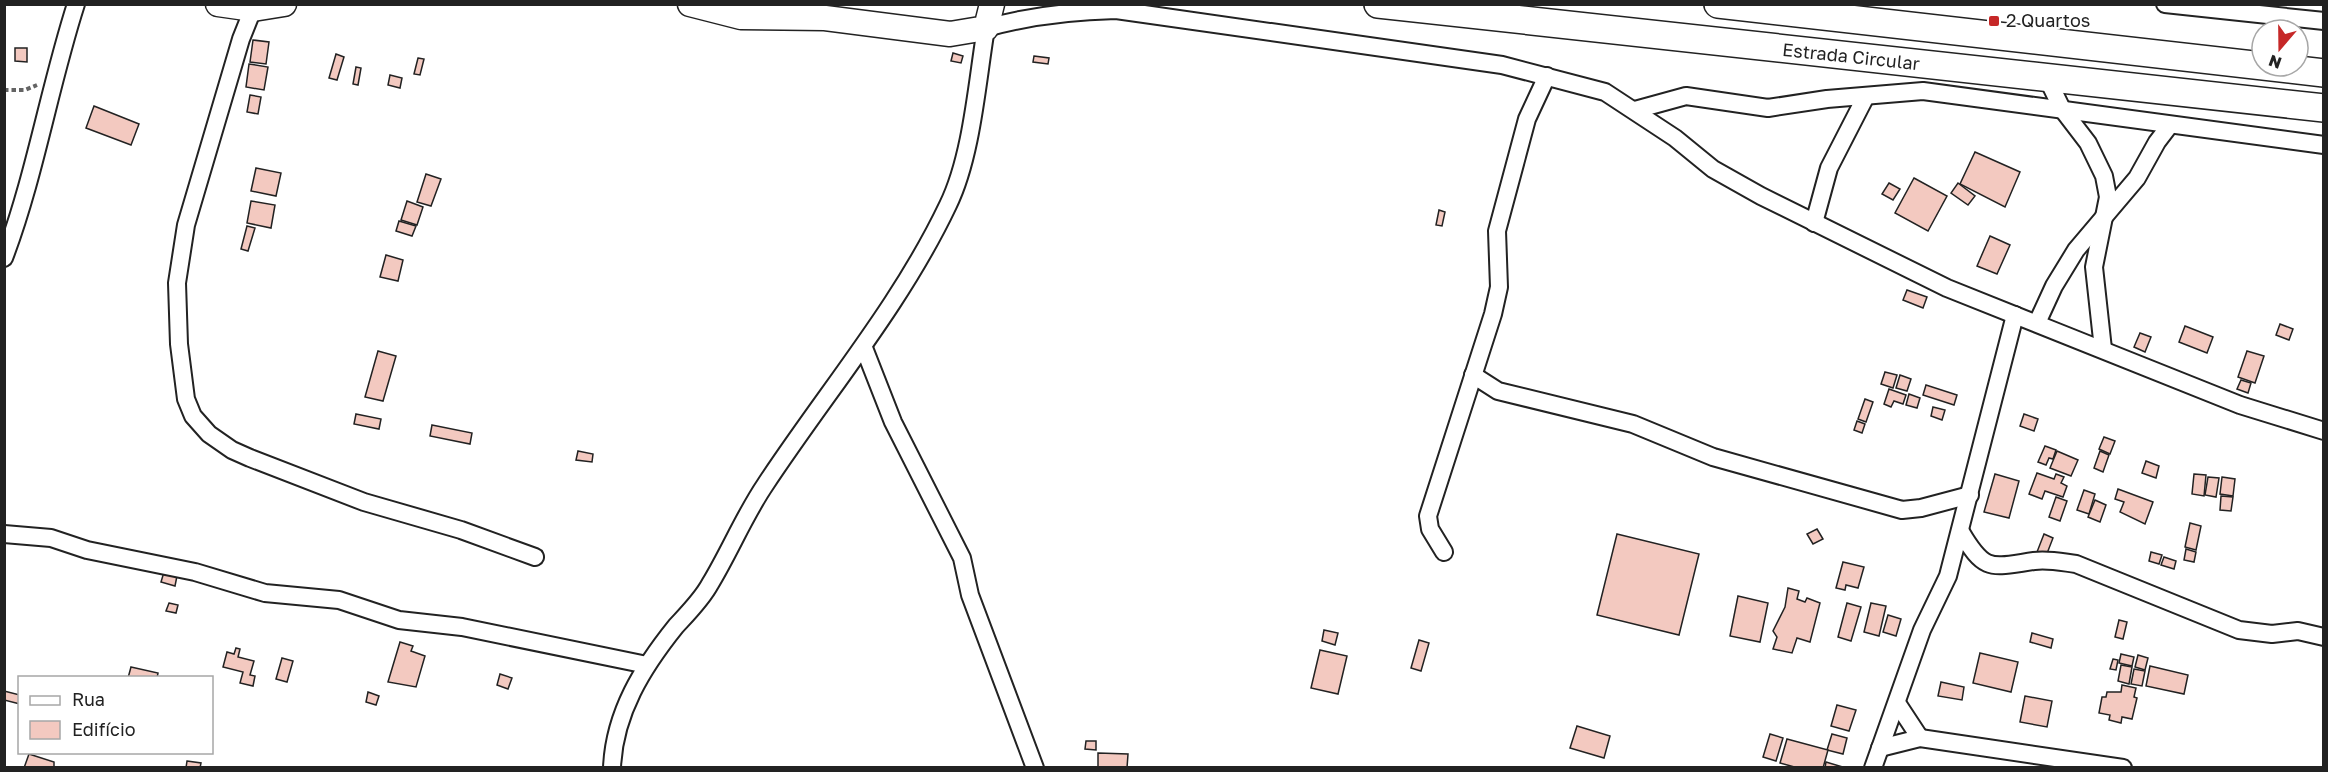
<svg xmlns="http://www.w3.org/2000/svg" width="2328" height="772" viewBox="0 0 2328 772" font-family="'Golos Text',sans-serif">
	<rect width="100%" height="100%" fill="#fff"/>
	<g fill="#f3c9c0" stroke="#222" stroke-width="1.5">
		<polygon points="253,40 269,42 266,64 250,62"/>
		<polygon points="15,48 27,48 27,62 15,61"/>
		<polygon points="953,53 963,56 961,63 951,61"/>
		<polygon points="336,54 344,57 337,80 329,78"/>
		<polygon points="1034,56 1049,58 1048,64 1033,62"/>
		<polygon points="418,58 424,59 420,75 414,74"/>
		<polygon points="249,64 268,67 264,90 246,87"/>
		<polygon points="356,67 361,68 358,85 353,84"/>
		<polygon points="390,75 402,78 400,88 388,85"/>
		<polygon points="250,95 261,97 258,114 247,112"/>
		<polygon points="94,106 139,124 131,145 86,128"/>
		<polygon points="1975,152 2020,172 2005,207 1960,184"/>
		<polygon points="256,168 281,173 276,196 251,191"/>
		<polygon points="426,174 441,179 431,206 417,202"/>
		<polygon points="1914,178 1947,196 1928,231 1895,213"/>
		<polygon points="1889,183 1900,189 1893,200 1882,194"/>
		<polygon points="1958,183 1975,196 1968,205 1951,193"/>
		<polygon points="251,201 275,205 271,228 247,223"/>
		<polygon points="407,201 423,207 417,225 401,220"/>
		<polygon points="1439,210 1445,212 1442,226 1436,225"/>
		<polygon points="399,221 416,226 412,236 396,231"/>
		<polygon points="247,226 255,228 248,251 241,249"/>
		<polygon points="1990,236 2010,245 1997,274 1977,266"/>
		<polygon points="386,255 403,260 398,281 380,277"/>
		<polygon points="1907,290 1927,297 1923,308 1903,300"/>
		<polygon points="2280,324 2293,329 2289,340 2276,335"/>
		<polygon points="2185,326 2213,337 2207,353 2179,342"/>
		<polygon points="2140,333 2151,337 2145,352 2134,347"/>
		<polygon points="378,351 396,356 383,401 365,397"/>
		<polygon points="2247,351 2264,356 2255,383 2238,377"/>
		<polygon points="1885,372 1897,375 1893,388 1881,384"/>
		<polygon points="1900,375 1911,379 1907,391 1896,388"/>
		<polygon points="2241,380 2251,383 2248,393 2237,389"/>
		<polygon points="1926,385 1957,395 1954,405 1923,395"/>
		<polygon points="1889,389 1906,395 1903,404 1894,401 1891,407 1884,404"/>
		<polygon points="1909,394 1920,398 1917,408 1906,405"/>
		<polygon points="1865,399 1873,402 1866,422 1858,419"/>
		<polygon points="1933,407 1945,410 1942,420 1931,416"/>
		<polygon points="356,414 381,419 379,429 354,424"/>
		<polygon points="2024,414 2038,419 2034,431 2020,426"/>
		<polygon points="1857,421 1865,424 1862,433 1854,430"/>
		<polygon points="432,425 472,433 470,444 430,436"/>
		<polygon points="2104,437 2115,441 2110,454 2099,449"/>
		<polygon points="2045,446 2056,450 2053,459 2049,458 2046,465 2038,462"/>
		<polygon points="578,451 593,454 592,462 576,460"/>
		<polygon points="2057,451 2078,460 2071,476 2050,468"/>
		<polygon points="2100,451 2109,455 2103,472 2094,468"/>
		<polygon points="2146,461 2159,466 2156,478 2142,473"/>
		<polygon points="2037,473 2054,479 2056,474 2064,477 2061,483 2067,486 2063,497 2045,491 2042,499 2029,494"/>
		<polygon points="1995,474 2019,481 2009,518 1984,512"/>
		<polygon points="2194,474 2206,475 2204,496 2192,494"/>
		<polygon points="2208,477 2219,478 2216,497 2205,495"/>
		<polygon points="2222,477 2235,479 2233,496 2220,494"/>
		<polygon points="2118,489 2153,502 2145,524 2120,512 2124,502 2115,499"/>
		<polygon points="2084,490 2095,494 2089,514 2077,510"/>
		<polygon points="2221,496 2233,497 2231,511 2220,510"/>
		<polygon points="2056,497 2067,501 2060,521 2049,517"/>
		<polygon points="2095,500 2106,505 2100,522 2088,517"/>
		<polygon points="2190,523 2201,526 2196,550 2185,547"/>
		<polygon points="1817,529 1823,539 1813,544 1807,534"/>
		<polygon points="1617,534 1699,554 1679,635 1597,615"/>
		<polygon points="2044,534 2053,538 2046,556 2037,552"/>
		<polygon points="2186,549 2196,552 2194,562 2184,560"/>
		<polygon points="2151,552 2162,555 2159,564 2149,561"/>
		<polygon points="2164,557 2176,561 2174,569 2161,565"/>
		<polygon points="1843,562 1864,567 1858,588 1846,585 1845,590 1836,588"/>
		<polygon points="164,572 177,576 175,586 161,582"/>
		<polygon points="1788,588 1799,591 1797,599 1805,602 1807,598 1820,603 1810,642 1797,638 1792,653 1773,649 1777,637 1773,631 1785,607"/>
		<polygon points="1738,596 1768,603 1760,642 1730,636"/>
		<polygon points="169,603 178,605 176,613 166,611"/>
		<polygon points="1847,603 1861,607 1851,641 1838,637"/>
		<polygon points="1871,603 1886,606 1879,636 1864,632"/>
		<polygon points="1888,615 1901,619 1896,636 1883,632"/>
		<polygon points="2119,620 2127,622 2123,639 2115,637"/>
		<polygon points="1324,630 1338,633 1335,645 1322,641"/>
		<polygon points="2032,633 2053,639 2051,648 2030,642"/>
		<polygon points="1419,640 1429,643 1421,671 1411,668"/>
		<polygon points="400,642 413,646 411,651 425,656 416,687 388,682"/>
		<polygon points="236,648 240,649 238,657 254,661 250,675 255,676 253,686 240,683 243,672 223,667 227,652 234,654"/>
		<polygon points="1320,650 1347,656 1338,694 1311,688"/>
		<polygon points="1980,653 2018,662 2011,692 1973,683"/>
		<polygon points="2121,654 2134,657 2132,666 2119,663"/>
		<polygon points="2138,655 2148,658 2145,670 2135,667"/>
		<polygon points="282,658 293,661 287,682 276,679"/>
		<polygon points="2113,659 2118,660 2116,670 2110,669"/>
		<polygon points="2121,665 2132,667 2129,684 2118,681"/>
		<polygon points="2150,666 2188,675 2184,694 2146,686"/>
		<polygon points="131,667 158,673 157,678 128,678"/>
		<polygon points="2134,669 2145,671 2142,686 2131,684"/>
		<polygon points="500,674 512,678 508,689 497,685"/>
		<polygon points="1941,682 1964,687 1962,700 1938,696"/>
		<polygon points="2122,685 2136,688 2134,697 2137,698 2132,719 2122,717 2121,723 2109,720 2110,715 2099,713 2102,697 2106,697 2107,692 2121,692"/>
		<polygon points="4,691 20,695 20,704 4,700"/>
		<polygon points="368,692 379,696 376,705 366,702"/>
		<polygon points="2025,696 2052,701 2047,727 2020,722"/>
		<polygon points="1837,705 1856,710 1849,731 1831,726"/>
		<polygon points="1577,726 1610,736 1604,758 1570,748"/>
		<polygon points="1770,734 1783,738 1776,761 1763,757"/>
		<polygon points="1832,734 1847,738 1843,754 1827,750"/>
		<polygon points="1787,739 1828,750 1823,768 1798,768 1780,763"/>
		<polygon points="1086,741 1096,741 1096,750 1085,749"/>
		<polygon points="1098,753 1128,754 1127,768 1098,768"/>
		<polygon points="29,754 54,762 54,767 57,768 24,768"/>
		<polygon points="187,761 201,763 200,768 186,768"/>
		<polygon points="1826,762 1846,768 1825,768"/>
	</g>
	<g fill="none" stroke-linecap="round" stroke-linejoin="round">
		<g stroke="#222" stroke-width="20">
			<g id="street">
				<polyline points="2165,4 2324,21"/>
				<polyline points="253,9 241,39 186,225 177,283 179,344 186,399 193,416 209,434 232,450 250,458 364,502 461,530 535,557"/>
				<polyline points="2047,78 2062,109 2088,143 2104,176 2108,197 2094,267 2103,349"/>
				<polyline points="1635,110 1686,96 1768,108 1827,99 1923,91 2324,145"/>
				<polyline points="1814,223 1829,168 1866,96"/>
				<path d="M4,258C35,176 49,88 76,4"/>
				<polyline points="2037,323 2054,286 2076,250 2137,178 2157,142 2170,125"/>
				<polyline points="864,348 893,422 962,558 970,595 1035,768"/>
				<polyline points="1473,375 1498,391 1633,424 1713,457 1902,510 1921,508 1970,495"/>
				<path d="M1961,532C1985,573 1991,567 2034,561C2048,559 2061,562 2076,564L2239,630L2272,634L2298,631L2324,637"/>
				<polyline points="4,534 51,538 87,550 195,572 265,593 339,600 399,620 462,627 647,665"/>
				<polyline points="1444,552 1430,529 1428,516 1493,314 1499,287 1497,231 1527,119 1547,76"/>
				<polyline points="1897,703 1920,738"/>
				<polyline points="1880,748 1920,738 2123,768"/>
				<path d="M612,768C614,713 643,667 676,626C688,613 702,599 710,584C730,551 744,516 765,485C827,391 900,306 948,205C972,156 977,82 986,28C1029,16 1071,11 1116,10L1502,65L1605,92L1675,138L1713,169L1761,196L1947,288L2240,405L2324,431"/>
				<polyline points="1873,768 1922,630 1948,576 2015,315"/>
			</g>
		</g>
		<g stroke="#222" stroke-width="27">
			<g id="secondary">
				<polyline points="218,4 253,9 284,4"/>
				<polyline points="690,4 741,17 825,18 950,34 986,28 992,4"/>
			</g>
		</g>
		<g stroke="#222" stroke-width="30">
			<g id="primary">
				<polyline points="1378,4 2324,108"/>
				<polyline points="1718,4 2324,73"/>
			</g>
		</g>
		<polyline stroke="#646464" stroke-width="4" stroke-dasharray="4.5 3" stroke-linecap="butt" points="4,90 25,90 37,85"/>
		<use href="#street" stroke="#fff" stroke-width="16"/>
		<use href="#secondary" stroke="#fff" stroke-width="24"/>
		<use href="#primary" stroke="#fff" stroke-width="27"/>
	</g>
	<rect fill="#c62828" stroke="#fff" stroke-width="2" x="1988" y="15" width="12" height="12" rx="3"/>
	<g text-anchor="middle" stroke-width="4.5" stroke-linejoin="round" paint-order="stroke">
		<g font-size="18" fill="#222" stroke="#fff" text-anchor="start">
			<text x="2006" y="27">2 Quartos</text>
		</g>
		<g font-size="18" fill="#222" stroke="#fff">
			<text transform="translate(1851 57) rotate(6)" y="6">Estrada Circular</text>
		</g>
	</g>
	<rect width="2328" height="772" fill="none" stroke="#222222" stroke-width="12"/>
	<rect x="18" y="676" width="195" height="78" fill="#ffffff" stroke="#a7a7a7" stroke-width="1.5"/>
	<rect x="30" y="696" width="30" height="9" fill="#ffffff" stroke="#a7a7a7" stroke-width="1.5"/>
	<text x="72" y="706" font-size="18" fill="#222222">Rua</text>
	<rect x="30" y="721" width="30" height="18" fill="#f3c9c0" stroke="#a7a7a7" stroke-width="1.5"/>
	<text x="72" y="736" font-size="18" fill="#222222">Edifício</text>
	<g transform="translate(2280 48) rotate(200)"><circle r="28" fill="#ffffff" stroke="#a7a7a7" stroke-width="1.5"/>
	<path d="M0-4.5L10 22L0 15L-10 22Z" fill="#c62828"/>
	<text y="-9" font-size="16" font-weight="bold" text-anchor="middle" fill="#222222">N</text>
	</g>
</svg>
